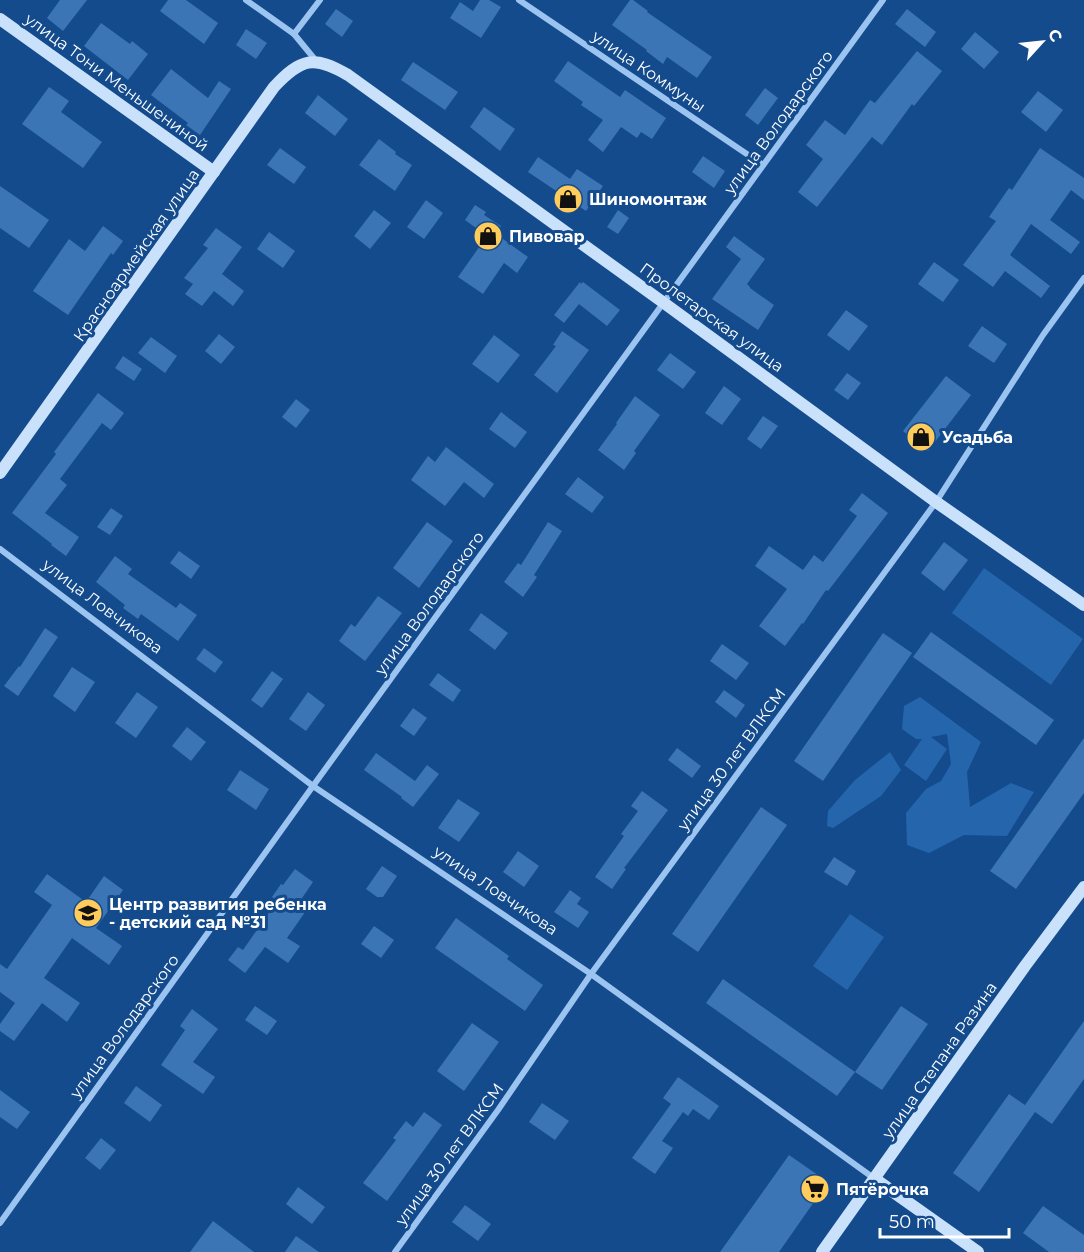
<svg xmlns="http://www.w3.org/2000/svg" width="1084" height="1252" viewBox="0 0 1084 1252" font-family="Montserrat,sans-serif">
	<rect width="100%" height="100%" fill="#134b8d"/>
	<g fill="#2565ac">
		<polygon points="984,568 1083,639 1051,685 952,613"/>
		<polygon points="920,697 981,742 967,772 970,807 1011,783 1034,792 1007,836 964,835 929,853 907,845 906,813 926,789 941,781 951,764 947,734 931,737 947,749 926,781 904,765 922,739 916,739 902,729 904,706"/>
		<polygon points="890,752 901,770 881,796 833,828 827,826 828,811 855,780"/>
		<polygon points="850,914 884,937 847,990 813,966"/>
	</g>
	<g fill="#3c75b6">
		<polygon points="60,0 87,0 63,31 47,18"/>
		<polygon points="168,0 186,0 218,23 204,44 160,11"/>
		<polygon points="480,0 489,0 501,7 481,38 450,18 460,2 473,11"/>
		<polygon points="630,0 633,0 648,11 647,12 712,57 697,78 667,57 663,64 646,51 647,50 612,25"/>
		<polygon points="336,9 353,21 342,37 325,24"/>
		<polygon points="907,9 936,32 925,47 895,24"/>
		<polygon points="101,23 130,44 132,41 148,54 128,80 84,46"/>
		<polygon points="246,29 267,43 256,59 236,45"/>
		<polygon points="975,32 999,52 984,69 961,49"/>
		<polygon points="917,51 942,71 914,106 912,104 882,145 872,137 817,207 798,192 823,159 806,145 825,120 845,135 870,100 875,103"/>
		<polygon points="568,61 620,97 625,90 666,118 652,139 641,132 637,138 621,127 603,152 588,140 603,120 581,105 583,102 554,81"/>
		<polygon points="413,62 458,92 445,110 401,80"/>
		<polygon points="171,69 208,98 219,81 231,89 200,135 186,125 188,123 151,95"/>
		<polygon points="49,87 69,101 61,112 102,142 83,168 22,124"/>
		<polygon points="765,88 778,98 758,125 745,115"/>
		<polygon points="1038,91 1063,110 1046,132 1021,112"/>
		<polygon points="318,95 348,119 335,136 305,113"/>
		<polygon points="484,107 515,129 500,151 470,127"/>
		<polygon points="379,139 396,152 395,154 412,165 395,191 359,165"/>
		<polygon points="280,148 306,167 294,184 267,165"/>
		<polygon points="1040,148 1084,178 1084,200 1071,190 1050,220 1080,242 1071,254 1031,224 1010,255 1050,286 1041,298 1005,271 993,287 963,265 996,221 989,217 1009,188 1012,190"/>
		<polygon points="703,156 725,171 714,188 692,172"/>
		<polygon points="538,157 570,179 577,169 603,186 586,211 528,172"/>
		<polygon points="0,186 49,220 29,248 0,228"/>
		<polygon points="426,200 443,213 424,239 407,227"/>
		<polygon points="475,205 486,212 484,215 501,226 496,234 528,257 517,273 504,263 483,294 458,277 487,236 465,220"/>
		<polygon points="374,210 391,223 370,249 354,236"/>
		<polygon points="618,210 629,218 618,234 607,227"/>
		<polygon points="103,226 123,241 113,255 111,253 68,315 33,291 69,239 85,251"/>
		<polygon points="216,228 242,247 222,274 244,291 233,306 214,291 202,306 185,294 193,284 184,278 208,248 203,245"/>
		<polygon points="269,232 295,251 283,268 257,249"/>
		<polygon points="734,236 765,259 747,284 750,287 750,288 774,305 758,330 712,299 741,259 726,247"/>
		<polygon points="934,262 959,280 943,302 918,284"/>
		<polygon points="580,282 581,284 583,282 620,310 607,326 579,304 564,323 554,315"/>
		<polygon points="846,310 868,326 849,351 827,335"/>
		<polygon points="982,326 1007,344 994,363 968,346"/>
		<polygon points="562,331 589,350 557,393 534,375 556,346 553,345"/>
		<polygon points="219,334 235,347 221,364 205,351"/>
		<polygon points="494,335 520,355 498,383 472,364"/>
		<polygon points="151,337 177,356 165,373 138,353"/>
		<polygon points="670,353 696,372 683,389 657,370"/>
		<polygon points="123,356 142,369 134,381 115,368"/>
		<polygon points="847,373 861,383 848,400 834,390"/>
		<polygon points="946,376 971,395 928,451 903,431"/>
		<polygon points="724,386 741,399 722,425 705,413"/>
		<polygon points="98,393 124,413 111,430 102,423 60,479 67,485 45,513 79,537 66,556 51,545 52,544 12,513 56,454 54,452"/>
		<polygon points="635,396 660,415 634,451 636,453 624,470 598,450 617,424 616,423"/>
		<polygon points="296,399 310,410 296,428 282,417"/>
		<polygon points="501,412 527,432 515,448 489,429"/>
		<polygon points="763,416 778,426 761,449 747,439"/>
		<polygon points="446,447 494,484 484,498 464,482 445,506 411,480 428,456 435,462"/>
		<polygon points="578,477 604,497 592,513 565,494"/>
		<polygon points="862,493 888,513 828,591 826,590 803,624 802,623 785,646 759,626 787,589 755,566 769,546 803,570 814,555 823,562 857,516 849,510"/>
		<polygon points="111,508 123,516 110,535 97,527"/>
		<polygon points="427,522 453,541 419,588 393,568"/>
		<polygon points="548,522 562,531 534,575 537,577 523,597 504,582 518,563 521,565"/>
		<polygon points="944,542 968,560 944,591 921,573"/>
		<polygon points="179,551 200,566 191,579 170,563"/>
		<polygon points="115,556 132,569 128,574 176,608 180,603 197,615 178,641 141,614 138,619 123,608 125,605 96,582"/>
		<polygon points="378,596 402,613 365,661 339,641 351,624 355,627"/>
		<polygon points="481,613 508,633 495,650 469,630"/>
		<polygon points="45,628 58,637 18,696 4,686 19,666 20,667"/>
		<polygon points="931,632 1054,720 1036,745 913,657"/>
		<polygon points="883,633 912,653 823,781 794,761"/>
		<polygon points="722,644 749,663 736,680 710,661"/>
		<polygon points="204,648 223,662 215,673 196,659"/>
		<polygon points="72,667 95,682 75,712 53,696"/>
		<polygon points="272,671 283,679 262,708 251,700"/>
		<polygon points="438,673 461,690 453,702 429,685"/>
		<polygon points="724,690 745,705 736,718 715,702"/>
		<polygon points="137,692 158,707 136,738 115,723"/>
		<polygon points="308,692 325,705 306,731 289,719"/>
		<polygon points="413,708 427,718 414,736 400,726"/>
		<polygon points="187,727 206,742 191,761 172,746"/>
		<polygon points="1084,738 1084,793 1016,889 990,871"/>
		<polygon points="677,748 701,766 692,778 668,760"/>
		<polygon points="376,753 415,781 427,765 439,774 413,807 401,798 402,797 364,770"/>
		<polygon points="240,770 269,789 256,810 227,790"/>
		<polygon points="642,791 668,810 624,868 626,869 612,889 595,877 624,836 621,834 638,811 631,806"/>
		<polygon points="458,799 480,813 459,842 438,828"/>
		<polygon points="761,807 787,825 698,952 672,934"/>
		<polygon points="518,851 539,866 524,887 503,872"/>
		<polygon points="834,857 856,871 847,886 824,872"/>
		<polygon points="382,866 397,876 383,897 377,897 366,889"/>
		<polygon points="295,869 313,882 300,901 308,908 287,938 300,946 288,963 265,947 245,973 228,960 238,947 243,950 277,901 272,897 281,884 283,885"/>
		<polygon points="47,874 86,902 104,876 123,890 96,928 122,946 109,965 72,938 44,978 80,1003 67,1022 42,1003 14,1041 0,1031 0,1024 15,1003 0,992 0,964 7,969 52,905 34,892"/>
		<polygon points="570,890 581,898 577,904 589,912 578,928 554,912"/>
		<polygon points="456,918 509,956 507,959 543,985 525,1011 435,948"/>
		<polygon points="374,926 394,940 381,958 361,944"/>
		<polygon points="723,979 855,1072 837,1096 706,1003"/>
		<polygon points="255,1006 277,1021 267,1035 245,1020"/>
		<polygon points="901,1006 928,1024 882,1090 855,1072"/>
		<polygon points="192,1009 218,1029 193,1062 215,1077 203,1094 161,1065 185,1030 180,1026"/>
		<polygon points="1084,1021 1084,1079 1052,1124 1035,1112 979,1192 953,1173 1009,1094 1032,1110 1025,1105"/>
		<polygon points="472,1023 499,1042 464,1091 437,1071"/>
		<polygon points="678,1077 719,1106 709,1120 693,1109 688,1116 683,1112 662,1141 673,1148 655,1174 632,1158 671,1104 663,1098"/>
		<polygon points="136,1086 162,1105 150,1122 124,1103"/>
		<polygon points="0,1090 30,1112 17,1129 0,1117"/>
		<polygon points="542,1103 569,1121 555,1140 529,1122"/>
		<polygon points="424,1112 442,1125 387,1201 363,1183 396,1140 393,1138 406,1121 413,1127"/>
		<polygon points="101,1138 116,1150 100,1170 85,1158"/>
		<polygon points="789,1155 828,1182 779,1252 720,1252"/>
		<polygon points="298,1187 325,1207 312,1224 286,1204"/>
		<polygon points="465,1205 491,1224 478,1241 452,1222"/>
		<polygon points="1043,1206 1084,1235 1084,1252 1049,1252 1023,1233"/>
		<polygon points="213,1221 254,1252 190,1252"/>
		<polygon points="296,1236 319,1252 285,1252"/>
	</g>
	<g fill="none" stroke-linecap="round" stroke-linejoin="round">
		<g stroke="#9cc4f1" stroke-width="6">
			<polyline points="246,0 294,34 317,62"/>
			<polyline points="519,0 763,165"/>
			<polyline points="294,34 320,0"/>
			<polyline points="0,549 313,786 591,974 875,1179"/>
			<polyline points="0,1223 313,786 883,0"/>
			<polyline points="395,1252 498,1110 591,974 936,502 1043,335 1084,278"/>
		</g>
		<g stroke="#cae1fc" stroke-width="12">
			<polyline points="0,19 214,172"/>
			<path d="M0,473L274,87C301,58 314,55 348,75L664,303L936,502L1084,605"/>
			<polyline points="875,1179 978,1252"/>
			<polyline points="822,1252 1025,966 1084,887"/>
		</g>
	</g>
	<defs>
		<g id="shop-disc" transform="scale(1.5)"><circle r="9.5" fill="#ffcc5c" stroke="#134b8d"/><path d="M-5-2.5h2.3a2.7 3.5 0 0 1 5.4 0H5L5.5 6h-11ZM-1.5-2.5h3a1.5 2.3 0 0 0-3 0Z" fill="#111"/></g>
		<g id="school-disc" transform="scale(1.5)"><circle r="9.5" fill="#ffcc5c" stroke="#134b8d"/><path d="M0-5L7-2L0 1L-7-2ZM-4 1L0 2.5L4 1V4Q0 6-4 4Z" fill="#111"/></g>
		<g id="supermarket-disc" transform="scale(1.5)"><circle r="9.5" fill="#ffcc5c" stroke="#134b8d"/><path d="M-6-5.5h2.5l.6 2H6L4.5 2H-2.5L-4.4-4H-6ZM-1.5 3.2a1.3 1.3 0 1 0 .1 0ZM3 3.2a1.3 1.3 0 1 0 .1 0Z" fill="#111"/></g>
	</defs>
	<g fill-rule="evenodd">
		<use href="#shop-disc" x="568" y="199"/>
		<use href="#shop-disc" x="488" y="236"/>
		<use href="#shop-disc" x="921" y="437"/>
		<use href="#school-disc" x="88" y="913"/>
		<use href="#supermarket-disc" x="815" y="1189"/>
	</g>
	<g text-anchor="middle" stroke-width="6" stroke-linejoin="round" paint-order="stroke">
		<g font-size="16" fill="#fff" stroke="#134b8d">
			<text transform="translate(649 71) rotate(34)" y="6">улица Коммуны</text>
			<text transform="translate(117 82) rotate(36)" y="6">улица Тони Меньшениной</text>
			<text transform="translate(778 122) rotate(-54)" y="6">улица Володарского</text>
			<text transform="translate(136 255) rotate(-55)" y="6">Красноармейская улица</text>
			<text transform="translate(712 317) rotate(36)" y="6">Пролетарская улица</text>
			<text transform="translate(429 603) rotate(-54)" y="6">улица Володарского</text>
			<text transform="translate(103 606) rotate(37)" y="6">улица Ловчикова</text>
			<text transform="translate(731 759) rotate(-54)" y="6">улица 30 лет ВЛКСМ</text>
			<text transform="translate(496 890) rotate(34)" y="6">улица Ловчикова</text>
			<text transform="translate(124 1026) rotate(-54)" y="6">улица Володарского</text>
			<text transform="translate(939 1060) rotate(-55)" y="6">улица Степана Разина</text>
			<text transform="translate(449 1154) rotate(-54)" y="6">улица 30 лет ВЛКСМ</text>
		</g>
		<g font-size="16" font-weight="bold" fill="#fff" stroke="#134b8d" text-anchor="start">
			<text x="589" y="205">Шиномонтаж</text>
			<text x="509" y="242">Пивовар</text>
			<text x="942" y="443">Усадьба</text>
			<text x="109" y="910">Центр развития ребенка<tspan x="109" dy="18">- детский сад №31</tspan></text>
			<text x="836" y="1195">Пятёрочка</text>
		</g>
	</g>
	<g transform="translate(1042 42) rotate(63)" stroke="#134b8d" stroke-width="4.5" paint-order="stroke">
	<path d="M0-4.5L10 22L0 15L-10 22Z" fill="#ffffff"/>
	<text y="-9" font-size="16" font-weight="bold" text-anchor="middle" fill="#ffffff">С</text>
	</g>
	<path d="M880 1228v9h129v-9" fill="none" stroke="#ffffff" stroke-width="3"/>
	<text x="889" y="1228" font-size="18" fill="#ffffff" stroke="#134b8d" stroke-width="4.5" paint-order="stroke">50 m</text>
</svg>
